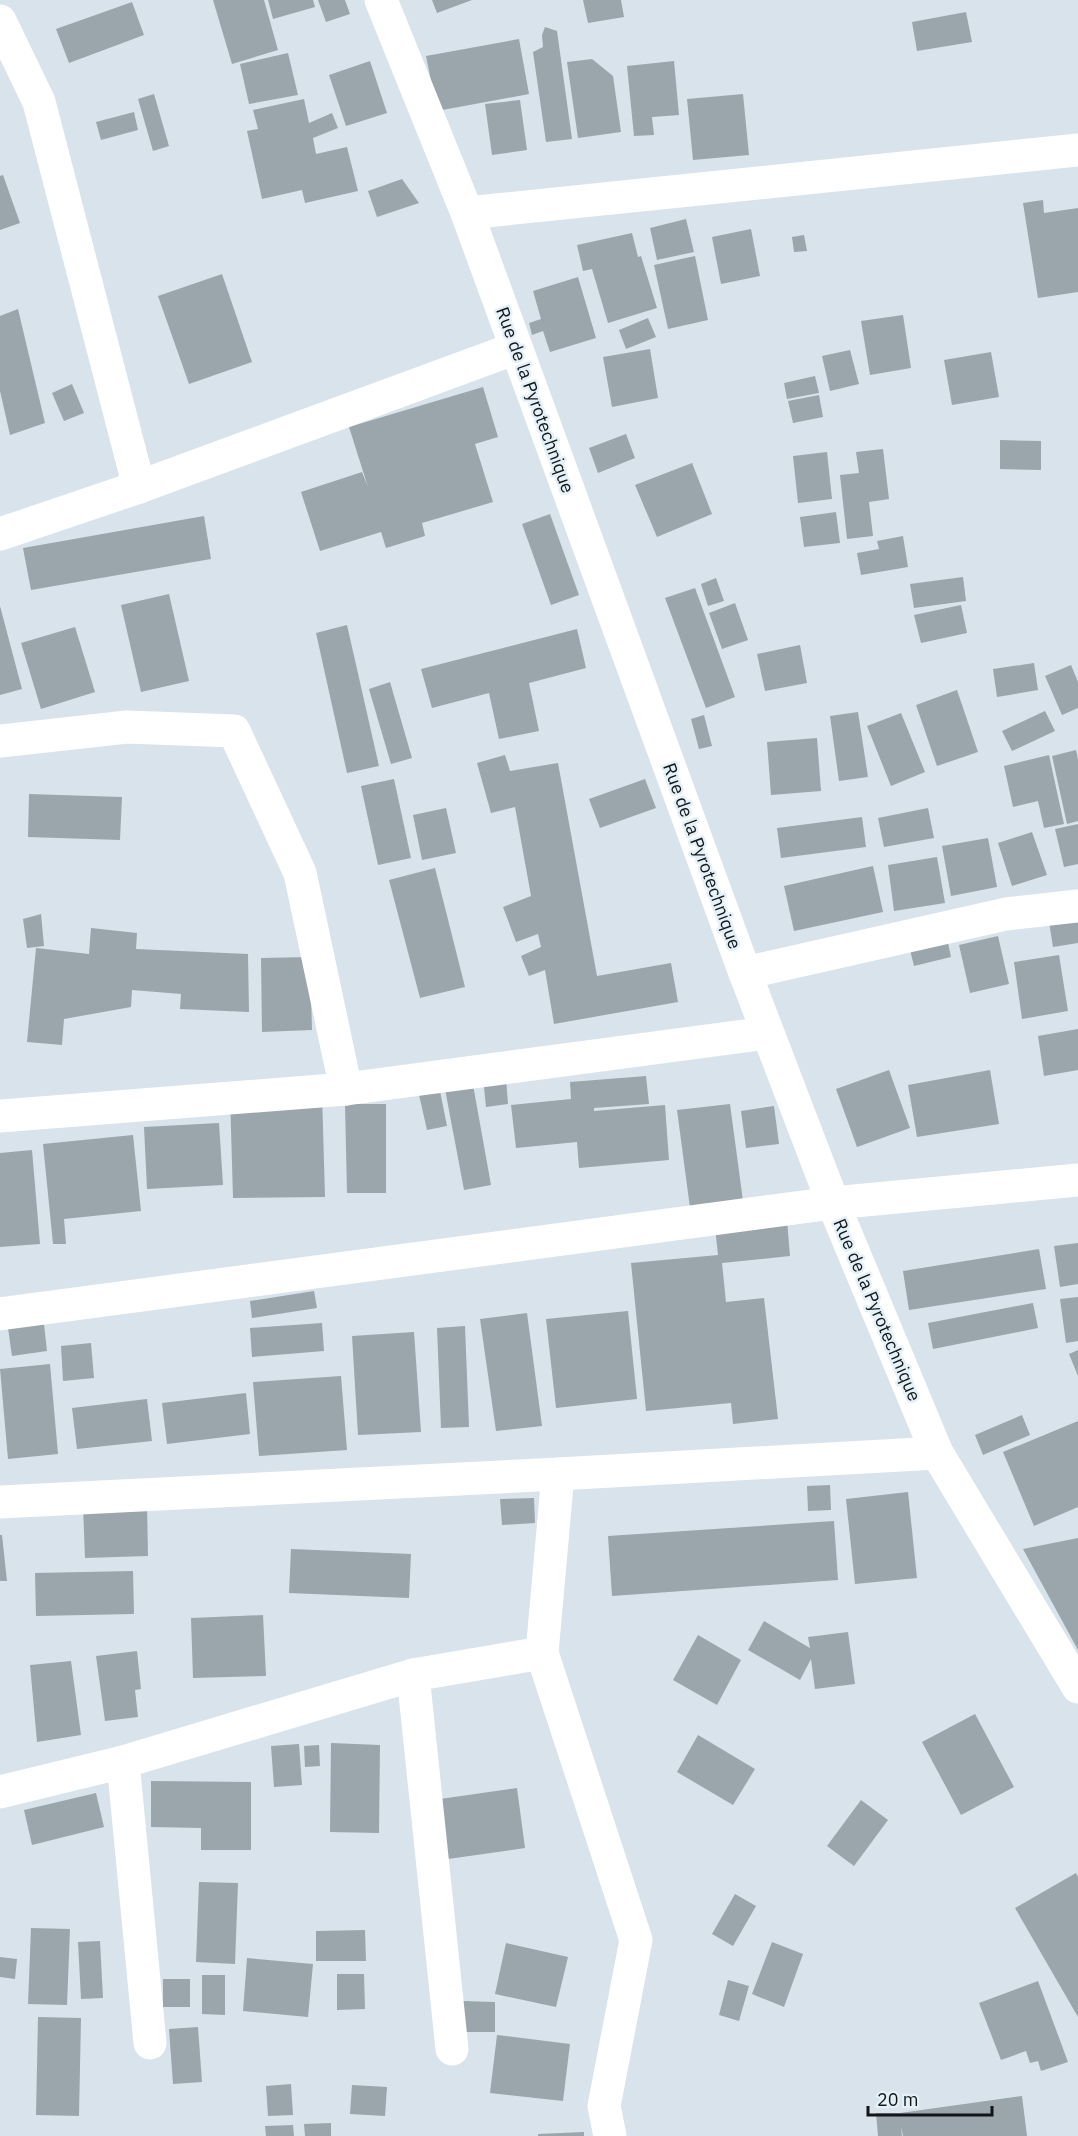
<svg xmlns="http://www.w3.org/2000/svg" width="1078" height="2136" viewBox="0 0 1078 2136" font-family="'IBM Plex Sans',sans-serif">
	<rect width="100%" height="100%" fill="#d8e3eb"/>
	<g fill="#9ba5ac">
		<polygon points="213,0 264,0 278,50 232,64"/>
		<polygon points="268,0 313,0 315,7 273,19"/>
		<polygon points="318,0 345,0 350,14 326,22"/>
		<polygon points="432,0 472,0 437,13"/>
		<polygon points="583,0 621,0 624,17 588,23"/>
		<polygon points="132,2 144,35 69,63 56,29"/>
		<polygon points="966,12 972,42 917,51 912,22"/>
		<polygon points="545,27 557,31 572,139 546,142 533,52 543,47 542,35"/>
		<polygon points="519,39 529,94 437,111 426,56"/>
		<polygon points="288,53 298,95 249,104 240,64"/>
		<polygon points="592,59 613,76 621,132 578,138 567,62"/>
		<polygon points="370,61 387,113 346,126 329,75"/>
		<polygon points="674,61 679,115 652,117 654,135 634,136 627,66"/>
		<polygon points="154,94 169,146 153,151 138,99"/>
		<polygon points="743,94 749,155 693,160 687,99"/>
		<polygon points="304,99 309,123 332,113 338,128 313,138 316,154 347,147 358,191 305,203 302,190 262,199 247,131 258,129 253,110"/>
		<polygon points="520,100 527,150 492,155 485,104"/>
		<polygon points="134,112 138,130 101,140 96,122"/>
		<polygon points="3,175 20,223 0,230 0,176"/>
		<polygon points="402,179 419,203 377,217 368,191"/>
		<polygon points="1043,200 1044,213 1078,208 1078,292 1038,298 1023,203"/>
		<polygon points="686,219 694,252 657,260 650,228"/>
		<polygon points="751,229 760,276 721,284 712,237"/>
		<polygon points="632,233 638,257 641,256 657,308 608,323 592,269 583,271 577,245"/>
		<polygon points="804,235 807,251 794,252 792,237"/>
		<polygon points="695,256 708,320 668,329 654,265"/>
		<polygon points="222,274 252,362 189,384 158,296"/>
		<polygon points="578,277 596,338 550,352 543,331 532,335 529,323 541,319 533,291"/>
		<polygon points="18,309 45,423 10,435 0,391 0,316"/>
		<polygon points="903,315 911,368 870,375 861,321"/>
		<polygon points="648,318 656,337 626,349 619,330"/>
		<polygon points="650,349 658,398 612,407 603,357"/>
		<polygon points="850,350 859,384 830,391 822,356"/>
		<polygon points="991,352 999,397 952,405 944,360"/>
		<polygon points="815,376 819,393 787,399 784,383"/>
		<polygon points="72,384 84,413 64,421 52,393"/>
		<polygon points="483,387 498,437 475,444 493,502 422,523 425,536 386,548 381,532 320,551 301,492 362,472 368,487 349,427"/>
		<polygon points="819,395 823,417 793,423 788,401"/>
		<polygon points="626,434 635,458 598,473 589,448"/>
		<polygon points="1000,440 1041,441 1041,470 1000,469"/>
		<polygon points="883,449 889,499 869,502 873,536 847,539 840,475 859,473 856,452"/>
		<polygon points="827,452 832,499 798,503 793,456"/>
		<polygon points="692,463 712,514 657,537 635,485"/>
		<polygon points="836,512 840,543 804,547 800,517"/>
		<polygon points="550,514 579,595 551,605 522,524"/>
		<polygon points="204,516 211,559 31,590 23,548"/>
		<polygon points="903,536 908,567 861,575 857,553 879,549 877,541"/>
		<polygon points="963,577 966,601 914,608 910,584"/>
		<polygon points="716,578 724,601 708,606 701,584"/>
		<polygon points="695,588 735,697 706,708 665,598"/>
		<polygon points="169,594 189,681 141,692 121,605"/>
		<polygon points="735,603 748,640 722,649 709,613"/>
		<polygon points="961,605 967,633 921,643 914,615"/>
		<polygon points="0,606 22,689 0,695"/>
		<polygon points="347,625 379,766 347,773 316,633"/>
		<polygon points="75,627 95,692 41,709 21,643"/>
		<polygon points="577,629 586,668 529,683 539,731 499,739 489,693 432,708 421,669"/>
		<polygon points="800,645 807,683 765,691 757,654"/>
		<polygon points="1034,663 1038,690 997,697 993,669"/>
		<polygon points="1071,665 1078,682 1078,708 1062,715 1045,676"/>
		<polygon points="390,682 412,758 391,764 369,689"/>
		<polygon points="957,690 978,752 937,766 916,705"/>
		<polygon points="1045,711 1055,731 1012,751 1002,731"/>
		<polygon points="858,712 868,777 839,781 830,716"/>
		<polygon points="901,713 925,772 891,786 867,726"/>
		<polygon points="704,715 712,746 699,749 691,719"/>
		<polygon points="817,738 821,791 771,795 767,742"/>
		<polygon points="1076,750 1078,759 1078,821 1067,824 1052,756"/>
		<polygon points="505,755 510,771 558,763 597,976 671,963 678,1002 554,1024 545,970 529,976 521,956 541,947 538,934 516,942 503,907 531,896 515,807 491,813 477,763"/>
		<polygon points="1049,755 1064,824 1044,828 1038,801 1013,807 1004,766"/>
		<polygon points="394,779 411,858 378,865 361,786"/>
		<polygon points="645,779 656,808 600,828 589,799"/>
		<polygon points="29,794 122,797 120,840 28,837"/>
		<polygon points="446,808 456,853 422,860 413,815"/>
		<polygon points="928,808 934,838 884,847 878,818"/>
		<polygon points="862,817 866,847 781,858 777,828"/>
		<polygon points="1078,824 1078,864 1064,867 1055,829"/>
		<polygon points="1032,832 1047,875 1012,886 998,843"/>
		<polygon points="988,838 997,887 951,896 942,846"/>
		<polygon points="937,857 945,903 894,911 888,865"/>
		<polygon points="873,866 883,912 794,931 784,886"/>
		<polygon points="435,868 465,987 420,998 389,880"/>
		<polygon points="41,914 44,946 27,948 23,919"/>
		<polygon points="1078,917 1078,943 1053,947 1049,922"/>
		<polygon points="91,928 137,933 136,949 248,954 249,1012 180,1009 181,994 132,990 131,1007 64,1019 62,1045 27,1042 36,948 89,954"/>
		<polygon points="998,936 1009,984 970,993 959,945"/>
		<polygon points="947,938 951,957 914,966 909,946"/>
		<polygon points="1059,955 1068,1011 1022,1019 1014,962"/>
		<polygon points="310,957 312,1030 262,1032 261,958"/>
		<polygon points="1078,1029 1078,1070 1044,1076 1038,1036"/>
		<polygon points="505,1065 508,1104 486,1107 482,1068"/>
		<polygon points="470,1068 491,1185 464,1190 442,1073"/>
		<polygon points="889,1070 910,1128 857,1147 836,1089"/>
		<polygon points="990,1070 999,1124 917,1137 908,1085"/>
		<polygon points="646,1076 649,1104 594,1108 594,1111 665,1105 669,1160 579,1168 577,1142 516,1148 511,1105 571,1099 570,1082"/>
		<polygon points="438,1081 447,1126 427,1130 417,1086"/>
		<polygon points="322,1093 325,1197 233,1198 230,1095"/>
		<polygon points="345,1104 386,1104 386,1193 347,1193"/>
		<polygon points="730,1104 743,1201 690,1208 677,1110"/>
		<polygon points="774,1106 779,1144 746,1148 741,1111"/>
		<polygon points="219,1123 223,1185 147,1189 144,1127"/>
		<polygon points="133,1135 141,1211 64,1219 66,1244 53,1244 43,1144"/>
		<polygon points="32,1150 40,1244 0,1247 0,1153"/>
		<polygon points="787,1220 790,1256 722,1263 726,1302 764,1298 778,1419 733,1424 731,1403 646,1411 631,1263 718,1255 715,1227"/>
		<polygon points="1078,1243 1078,1284 1060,1287 1054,1246"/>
		<polygon points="1039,1249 1046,1289 909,1310 903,1271"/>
		<polygon points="314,1291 317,1308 252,1318 250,1301"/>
		<polygon points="1078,1297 1078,1341 1066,1343 1060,1299"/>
		<polygon points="1033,1303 1038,1328 933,1349 928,1323"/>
		<polygon points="628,1311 637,1399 556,1408 546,1319"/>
		<polygon points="527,1313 542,1426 496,1431 480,1319"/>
		<polygon points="322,1323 324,1351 252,1357 250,1328"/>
		<polygon points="44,1324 47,1351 12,1356 8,1328"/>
		<polygon points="465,1326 469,1427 441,1428 437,1328"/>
		<polygon points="414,1332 421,1432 358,1435 352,1336"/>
		<polygon points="91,1343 94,1378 63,1381 61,1346"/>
		<polygon points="1078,1350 1078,1376 1069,1354"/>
		<polygon points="50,1364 58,1454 8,1459 0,1369"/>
		<polygon points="341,1376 347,1450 259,1456 253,1382"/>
		<polygon points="246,1393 250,1434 167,1444 162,1403"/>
		<polygon points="147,1399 152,1441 77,1449 72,1408"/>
		<polygon points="1022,1415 1030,1435 983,1455 975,1435"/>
		<polygon points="1078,1421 1078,1507 1034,1526 1003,1452"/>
		<polygon points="830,1485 831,1510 808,1511 807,1486"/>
		<polygon points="908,1492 917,1578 855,1584 846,1499"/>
		<polygon points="534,1498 535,1523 502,1525 500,1499"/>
		<polygon points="147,1504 148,1556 85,1558 83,1506"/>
		<polygon points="834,1521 838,1580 612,1596 608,1536"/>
		<polygon points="0,1535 2,1535 7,1581 0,1581"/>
		<polygon points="1078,1538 1078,1650 1023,1549"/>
		<polygon points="291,1549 411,1554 409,1598 289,1593"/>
		<polygon points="133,1571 134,1614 36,1616 35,1573"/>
		<polygon points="263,1615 266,1676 193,1678 191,1618"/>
		<polygon points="764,1621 810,1648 808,1637 848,1632 855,1684 815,1689 811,1659 800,1680 748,1650"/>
		<polygon points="698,1635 741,1660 717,1705 673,1680"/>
		<polygon points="137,1651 141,1689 135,1690 138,1717 105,1721 96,1656"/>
		<polygon points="71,1661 81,1735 37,1742 30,1665"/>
		<polygon points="975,1714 1014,1787 961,1815 922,1742"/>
		<polygon points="698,1735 755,1769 733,1805 677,1772"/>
		<polygon points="331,1743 380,1745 379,1833 330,1832"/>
		<polygon points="299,1744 302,1785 274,1787 271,1746"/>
		<polygon points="319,1745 320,1766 305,1767 304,1746"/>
		<polygon points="151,1781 251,1782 251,1850 201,1850 201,1828 151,1827"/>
		<polygon points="517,1788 525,1848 448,1859 440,1799"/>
		<polygon points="96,1793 104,1827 32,1845 24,1810"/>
		<polygon points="861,1800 888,1820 854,1866 827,1846"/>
		<polygon points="1076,1873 1078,1877 1078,2017 1015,1908"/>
		<polygon points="199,1882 238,1883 235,1964 196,1962"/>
		<polygon points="735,1894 756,1906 733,1946 712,1934"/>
		<polygon points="31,1928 70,1929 67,2005 28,2004"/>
		<polygon points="365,1930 366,1961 316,1961 316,1931"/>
		<polygon points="100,1941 103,1998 81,1999 78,1942"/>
		<polygon points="772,1942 803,1954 784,2007 752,1994"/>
		<polygon points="506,1943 568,1957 556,2007 495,1994"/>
		<polygon points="0,1957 17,1959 15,1979 0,1977"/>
		<polygon points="247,1958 313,1964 308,2017 243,2011"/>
		<polygon points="337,1974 364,1974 365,2009 337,2010"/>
		<polygon points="202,1975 225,1975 225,2015 202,2014"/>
		<rect x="163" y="1979" width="27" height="28"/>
		<polygon points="728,1980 749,1986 739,2021 719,2015"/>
		<polygon points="1038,1981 1068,2062 1041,2071 1038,2061 1030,2063 1026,2051 1001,2060 979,2003"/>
		<polygon points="463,2001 495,2002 495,2032 463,2032"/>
		<polygon points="38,2017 81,2018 79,2116 36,2115"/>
		<polygon points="198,2027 202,2082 173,2084 169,2029"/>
		<polygon points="497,2035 570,2044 563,2101 490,2093"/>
		<polygon points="291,2084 293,2115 268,2116 266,2086"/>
		<polygon points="352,2085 387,2087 385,2116 350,2114"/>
		<polygon points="1022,2096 1027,2136 903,2136 901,2126 902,2136 878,2136 876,2113 900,2113"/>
		<polygon points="331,2123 331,2136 305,2136 304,2124"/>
		<polygon points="293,2125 294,2136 266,2136 265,2126"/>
		<polygon points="584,2132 584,2136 538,2136 538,2134"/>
	</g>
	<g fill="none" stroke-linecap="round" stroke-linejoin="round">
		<g stroke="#fff" stroke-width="33">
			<polyline points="381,0 467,213 745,973 833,1203 937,1453 1078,1687"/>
			<polyline points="0,21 39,102 139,487"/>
			<polyline points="467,213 1078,150"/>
			<polyline points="0,534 139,487 516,348"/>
			<polyline points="0,741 127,727 234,731 300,873 346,1089"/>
			<polyline points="745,973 1006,914 1078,906"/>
			<polyline points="0,1116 346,1089 767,1033"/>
			<polyline points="0,1314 833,1203 1078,1180"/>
			<polyline points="0,1502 558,1474"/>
			<polyline points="413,1675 452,2049"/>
			<polyline points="123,1762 150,2043"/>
			<polyline points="0,1792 123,1762 413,1675 542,1653"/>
			<polyline points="610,2136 604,2106 636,1940 542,1653 558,1474 937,1453"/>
		</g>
	</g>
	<g text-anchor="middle" stroke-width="5" stroke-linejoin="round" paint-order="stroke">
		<g font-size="18" fill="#121618" stroke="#e5f1f8">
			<text transform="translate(535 400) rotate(70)" y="6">Rue de la Pyrotechnique</text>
			<text transform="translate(702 856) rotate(70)" y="6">Rue de la Pyrotechnique</text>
			<text transform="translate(877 1310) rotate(67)" y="6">Rue de la Pyrotechnique</text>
		</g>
	</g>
	<path d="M868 2106v9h124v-9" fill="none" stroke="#121618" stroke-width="3"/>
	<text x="877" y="2106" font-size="18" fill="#121618" stroke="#e5f1f8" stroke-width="4.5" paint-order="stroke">20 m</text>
</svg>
